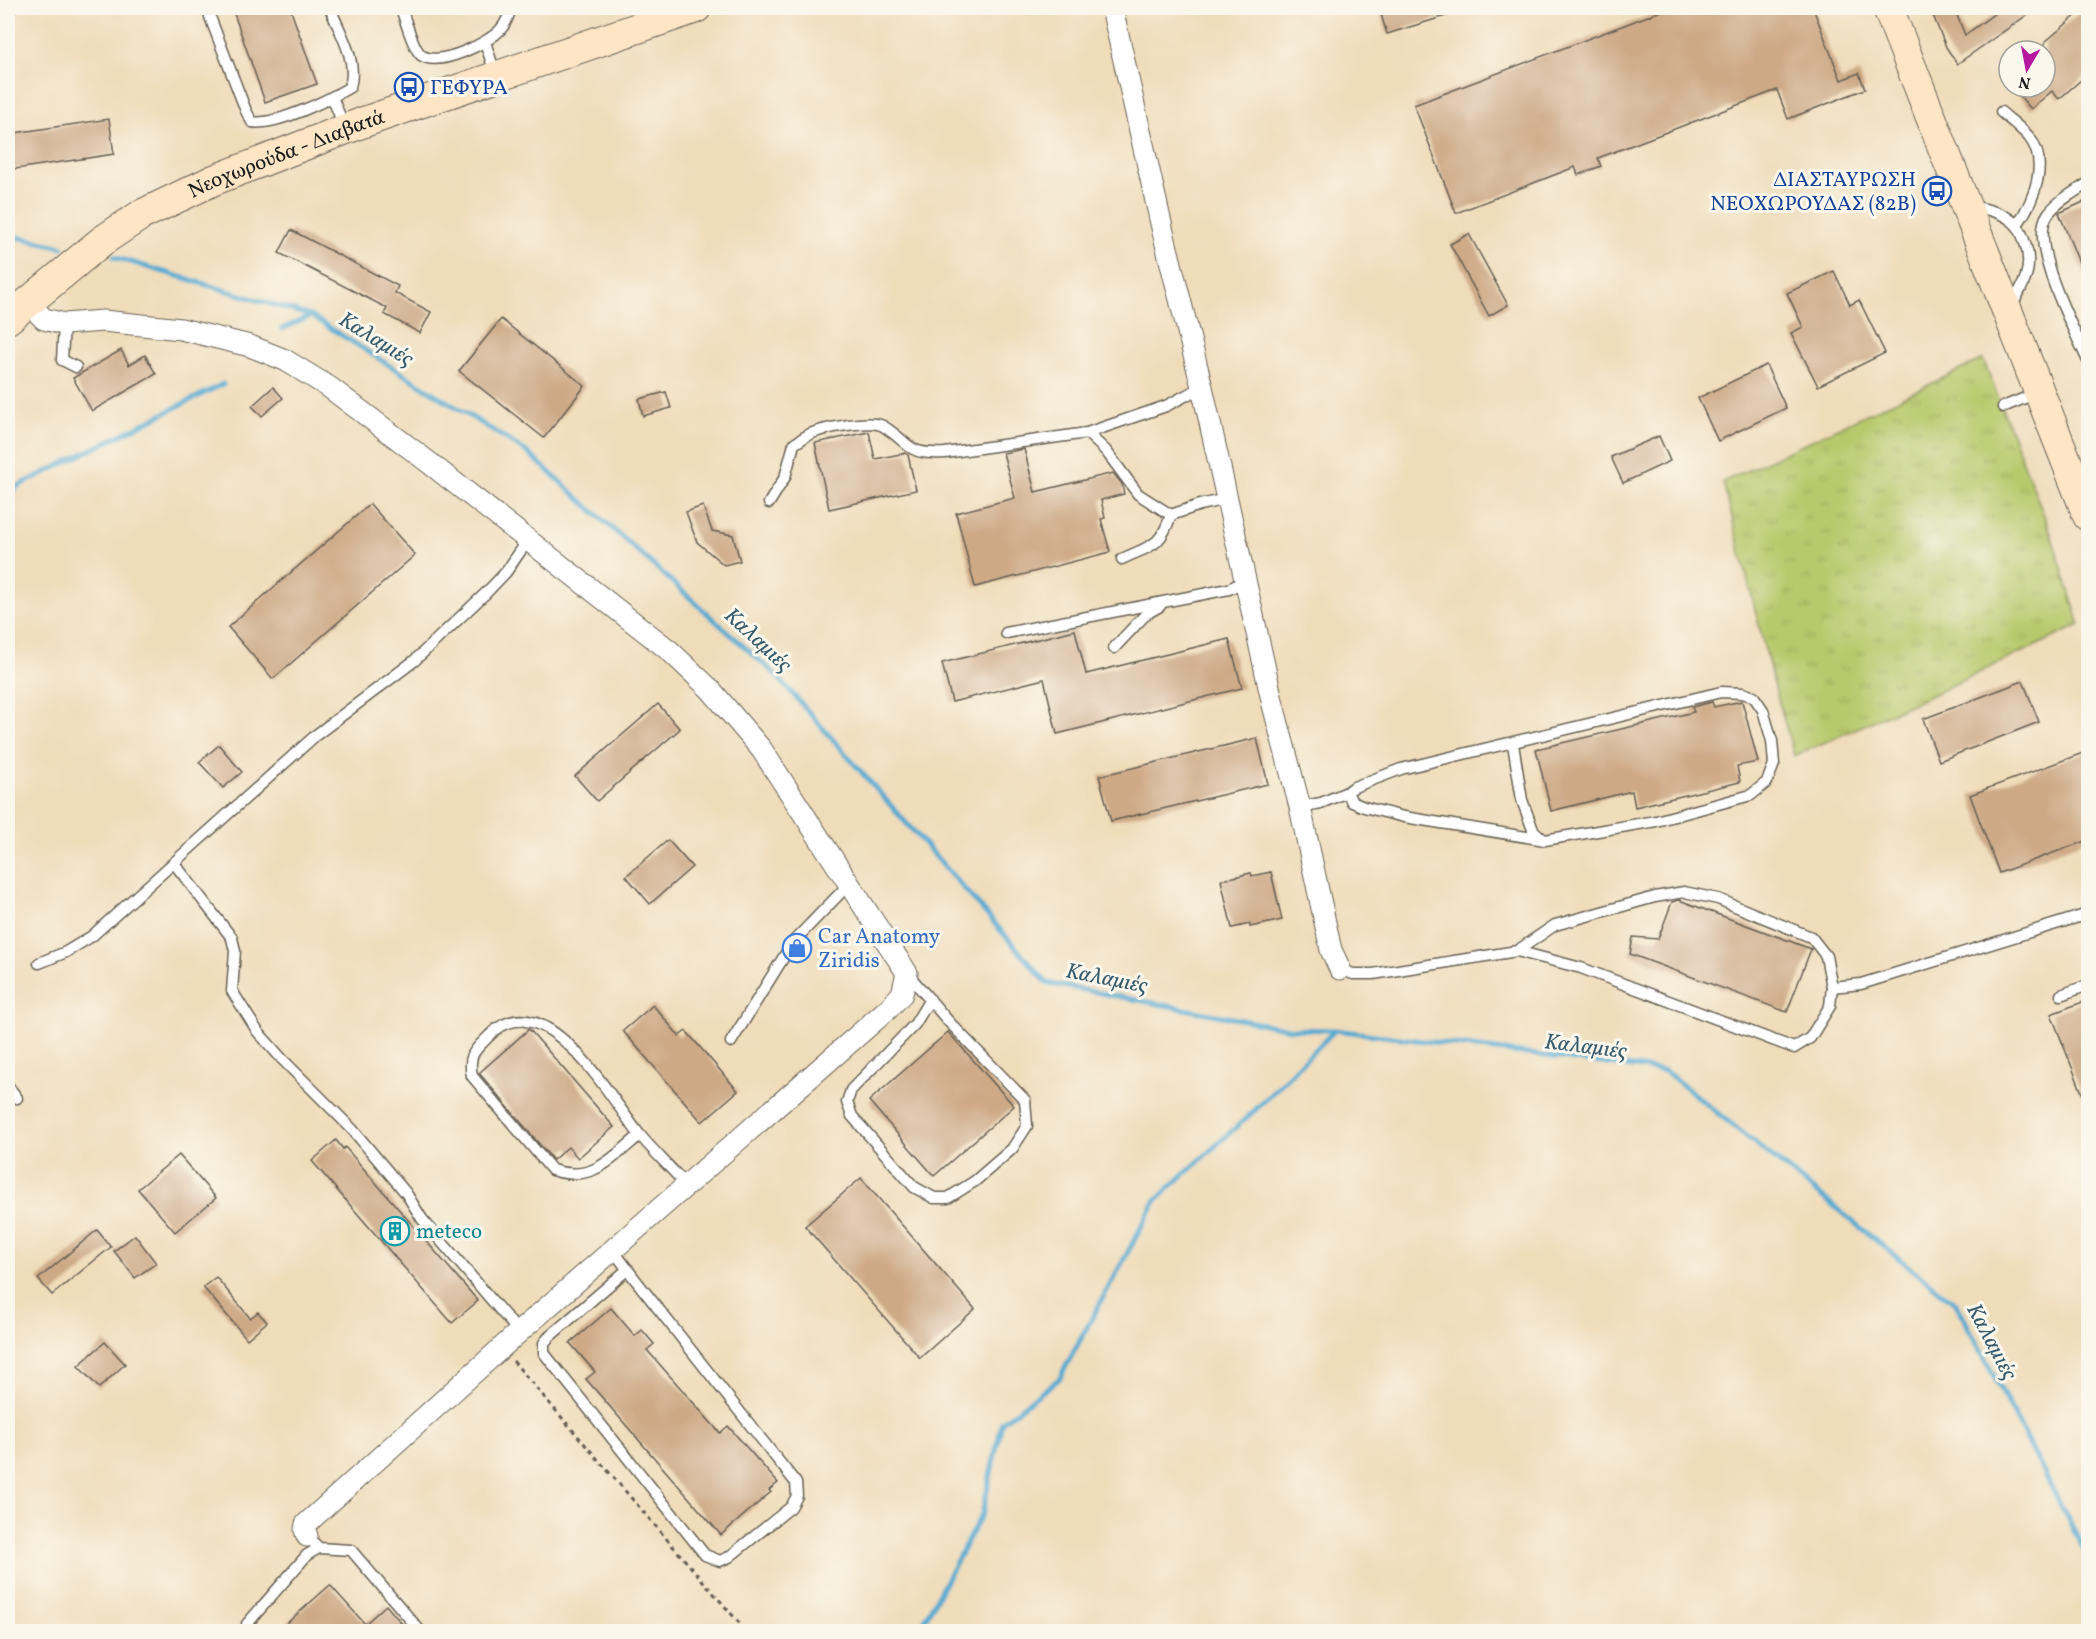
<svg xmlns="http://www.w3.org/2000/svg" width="2096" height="1639" viewBox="0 0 2096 1639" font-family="Vollkorn,serif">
	<defs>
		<pattern id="grass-tufts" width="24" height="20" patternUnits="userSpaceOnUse" patternTransform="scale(1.5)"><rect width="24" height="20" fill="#b8c96c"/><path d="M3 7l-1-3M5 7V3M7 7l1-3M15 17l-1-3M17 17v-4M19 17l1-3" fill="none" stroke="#9eac5d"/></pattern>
	</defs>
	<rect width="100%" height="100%" fill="#fbf7ec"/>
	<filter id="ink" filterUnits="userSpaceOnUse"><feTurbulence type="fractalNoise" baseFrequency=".0167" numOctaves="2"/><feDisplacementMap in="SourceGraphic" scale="12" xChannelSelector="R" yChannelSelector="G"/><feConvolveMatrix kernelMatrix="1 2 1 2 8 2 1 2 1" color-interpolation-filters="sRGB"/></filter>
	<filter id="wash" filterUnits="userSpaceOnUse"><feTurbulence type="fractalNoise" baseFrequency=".008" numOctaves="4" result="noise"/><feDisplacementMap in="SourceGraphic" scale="24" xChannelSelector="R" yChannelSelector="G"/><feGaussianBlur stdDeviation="1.35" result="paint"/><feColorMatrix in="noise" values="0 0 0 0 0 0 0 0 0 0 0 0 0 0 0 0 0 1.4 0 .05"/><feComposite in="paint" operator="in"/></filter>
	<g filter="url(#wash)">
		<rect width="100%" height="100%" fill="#efdcb9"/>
		<polygon fill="url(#grass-tufts)" stroke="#6a7244" stroke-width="1.5" points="1983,359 2049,528 2080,625 1925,698 1794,756 1772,677 1723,482"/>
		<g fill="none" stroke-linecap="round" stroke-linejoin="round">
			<g stroke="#55a9d1" stroke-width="5">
				<polyline points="8,14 18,8"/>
				<polyline points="8,235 63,247"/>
				<polyline points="114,257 311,316 527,452 776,675 1047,983 1290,1029 1335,1030 1665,1071 1957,1305 2088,1558"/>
				<polyline points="282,329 311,316"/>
				<polyline points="8,498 16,487 223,384"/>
				<polyline points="918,1632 982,1514 1002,1422 1059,1379 1156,1200 1255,1110 1335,1030"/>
			</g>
		</g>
		<g id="blocks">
			<g fill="#cda986">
				<polygon points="232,8 290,8 317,84 265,102"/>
				<polygon points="1379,8 1461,8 1462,11 1387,34"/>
				<polygon points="1669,8 1813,8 1841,80 1859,73 1865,89 1788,119 1777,90 1598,158 1601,166 1578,175 1575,167 1456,213 1414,105"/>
				<polygon points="1930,8 1954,8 1965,35 2002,8 2037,8 1957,64 1946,47"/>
				<polygon points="2085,8 2088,8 2088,74 2059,99 2052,91 2031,109 2012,87 2045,87 2045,42"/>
				<polygon points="109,119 114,154 9,170 8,134"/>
				<polygon points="2088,200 2088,285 2059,213"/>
				<polygon points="291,230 398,286 395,293 431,312 420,333 384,314 387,308 279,253"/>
				<polygon points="1469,234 1508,305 1489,316 1450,244"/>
				<polygon points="1834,271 1850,305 1859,300 1885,353 1818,386 1791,333 1803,327 1787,293"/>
				<polygon points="501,319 585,386 544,438 459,371"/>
				<polygon points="121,350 129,365 145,355 156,374 92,411 73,378"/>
				<polygon points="1766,365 1786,408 1718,441 1698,398"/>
				<polygon points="273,387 283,398 262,416 252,406"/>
				<polygon points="666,392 671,408 643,416 639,399"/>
				<polygon points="869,432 875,459 905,453 908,455 916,490 829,509 815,443"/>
				<polygon points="1659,436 1670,461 1623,483 1611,457"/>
				<polygon points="1024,449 1035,492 1113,473 1122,484 1124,494 1101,500 1105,518 1101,519 1110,552 975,587 956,513 1015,498 1003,453"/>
				<polygon points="370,504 415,555 273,679 228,627"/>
				<polygon points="703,506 712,531 733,535 740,561 724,565 697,542 686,512"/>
				<polygon points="1075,630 1086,674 1229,639 1242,688 1057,734 1044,679 952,702 942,663"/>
				<polygon points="2023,681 2039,722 1939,761 1923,719"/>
				<polygon points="1742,701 1758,762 1737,766 1740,782 1635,807 1632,791 1551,811 1536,749 1694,712 1692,707 1712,702 1714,707"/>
				<polygon points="658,704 680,729 597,801 575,776"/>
				<polygon points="1257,738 1268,784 1111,821 1099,776"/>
				<polygon points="219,745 242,772 223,788 199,762"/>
				<polygon points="2088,751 2088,840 1999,873 1970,795"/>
				<polygon points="668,840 692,867 650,904 626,876"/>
				<polygon points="1271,872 1282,920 1250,927 1250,924 1232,928 1221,880 1251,873 1252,876"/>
				<polygon points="1679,900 1811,949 1787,1012 1630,954 1633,937 1658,939 1672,902"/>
				<polygon points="2088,1000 2088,1108 2051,1014"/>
				<polygon points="653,1005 679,1036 686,1031 738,1091 702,1122 623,1031"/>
				<polygon points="529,1029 614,1127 578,1158 568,1147 553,1160 479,1073"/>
				<polygon points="948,1032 1014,1106 934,1176 869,1101"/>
				<polygon points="336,1140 343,1149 345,1147 478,1301 452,1323 312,1161"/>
				<polygon points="179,1155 216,1198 175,1232 138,1189"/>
				<polygon points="861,1178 975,1309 920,1358 805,1226"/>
				<polygon points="97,1230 111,1247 52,1295 38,1279"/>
				<polygon points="135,1235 156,1263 135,1278 114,1251"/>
				<polygon points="216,1277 250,1318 258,1312 267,1322 247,1339 203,1287"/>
				<polygon points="611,1308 635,1336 642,1330 654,1344 647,1350 720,1433 728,1426 778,1483 769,1490 771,1492 721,1535 586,1379 595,1372 570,1343"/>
				<polygon points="105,1342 125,1364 99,1388 78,1366"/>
				<polygon points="330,1585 365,1624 386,1605 409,1632 277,1632"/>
			</g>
		</g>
	</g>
	<g filter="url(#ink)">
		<use href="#blocks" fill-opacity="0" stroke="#665f53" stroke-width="1.5"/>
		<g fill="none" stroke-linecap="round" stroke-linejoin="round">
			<g stroke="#665f53" stroke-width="13">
				<g id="lane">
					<path d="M210,8V17L246,111L252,122C276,126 328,100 350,87C358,60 340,33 330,8"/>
					<path d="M401,8C405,19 413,48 421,55C438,68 489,43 501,29C507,22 509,15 511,8"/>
					<polyline points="485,42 496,76"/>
					<polyline points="332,97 344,126"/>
					<path d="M2001,112C2010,120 2021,128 2029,137C2050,163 2033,202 2017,225"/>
					<path d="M2088,183C2075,192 2057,201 2048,214C2027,243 2075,331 2088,361"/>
					<path d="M1971,206C1986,209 2007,213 2017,226C2021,230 2023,237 2025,243C2034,268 2023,287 2010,308"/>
					<polyline points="64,324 62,360 76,367"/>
					<polyline points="2003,407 2037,393"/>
					<polyline points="1087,433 1106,451 1138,494 1171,515"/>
					<path d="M769,503L785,477L794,444C799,441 804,437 810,434C824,428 871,419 883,426C912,444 905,455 945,453L1087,433L1166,406L1202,387"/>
					<path d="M1122,559C1151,545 1160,548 1171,515L1200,505L1227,499"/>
					<polyline points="1006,633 1229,589 1246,580"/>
					<polyline points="1114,648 1146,614 1160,606"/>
					<polyline points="1513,744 1522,800 1533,830 1544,840"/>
					<polyline points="1300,807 1321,803 1347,792 1354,787 1401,769 1721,692 1743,693 1754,697 1763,710 1772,741 1774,764 1767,782 1751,795 1656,821 1545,840 1404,817 1364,807 1352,802 1347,792"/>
					<polyline points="174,863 232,938 235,951 232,991 258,1032 282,1059 352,1129 406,1193 422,1219 519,1332"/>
					<polyline points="39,963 66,952 92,936 316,735 414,661 487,592 506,572 528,540"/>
					<polyline points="1340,969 1353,974 1373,974 1517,951 1555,925 1655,897 1684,892 1718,899 1811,937 1826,956 1832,987 1830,1006 1810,1038 1794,1048 1581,968 1517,951"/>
					<polyline points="907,973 949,1022 1025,1100 1027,1126 1012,1149 975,1181 948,1198 934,1198 914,1187 852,1116 847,1102 851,1090 915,1024 930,999"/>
					<polyline points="1832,987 1861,984 2088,914"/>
					<polyline points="2061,995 2088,985"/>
					<polyline points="731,1042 793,942 849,884"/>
					<polyline points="8,1086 17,1098"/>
					<path d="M640,1135C611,1159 592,1183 552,1170L472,1076C468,1055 474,1051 488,1037C544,977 610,1098 639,1134C654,1152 671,1168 686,1185"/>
					<polyline points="613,1250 634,1278 796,1483 797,1496 791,1507 729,1557 720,1561 705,1555 544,1353 544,1343 549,1337 628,1269"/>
					<polyline points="307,1536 319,1548 351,1550 421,1632"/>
					<polyline points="247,1624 307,1555 319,1548"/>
				</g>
			</g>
			<g stroke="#665f53" stroke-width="23">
				<g id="street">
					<polyline points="1112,8 1163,232 1202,387 1273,705 1300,807 1331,950 1340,969"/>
					<polyline points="27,302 44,319 64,324 103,321 181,329 250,346 285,360 329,387 423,458 670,651 711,690 762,750 907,973 902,994 889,1008 519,1332 306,1524 305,1530 307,1536"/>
				</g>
			</g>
			<g stroke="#665f53" stroke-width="32">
				<g id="secondary">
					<polyline points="1888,8 2088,516"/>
					<path id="s1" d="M8,319L102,241L141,215L214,180L364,122L696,8"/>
				</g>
			</g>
			<polyline stroke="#665f53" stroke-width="3" stroke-dasharray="4.5 4.5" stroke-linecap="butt" points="513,1361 747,1632"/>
			<use href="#lane" stroke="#fff" stroke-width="10"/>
			<use href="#street" stroke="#fff" stroke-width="21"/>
			<use href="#secondary" stroke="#fde5c5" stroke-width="30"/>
		</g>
	</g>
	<defs>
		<g id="bus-ring" transform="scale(1.5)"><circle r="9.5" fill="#fbf7ec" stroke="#1a4fb4" stroke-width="1.5"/><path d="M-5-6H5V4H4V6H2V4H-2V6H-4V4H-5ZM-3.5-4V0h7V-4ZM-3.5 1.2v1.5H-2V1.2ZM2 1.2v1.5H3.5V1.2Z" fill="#1a4fb4"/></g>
		<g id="shop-ring" transform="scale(1.5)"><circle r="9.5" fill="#fbf7ec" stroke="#3f7fe0" stroke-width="1.5"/><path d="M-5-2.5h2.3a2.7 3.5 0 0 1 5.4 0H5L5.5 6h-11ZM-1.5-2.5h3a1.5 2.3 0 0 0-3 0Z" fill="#3f7fe0"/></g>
		<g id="building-ring" transform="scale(1.5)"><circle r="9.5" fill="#fbf7ec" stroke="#0f9aa8" stroke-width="1.5"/><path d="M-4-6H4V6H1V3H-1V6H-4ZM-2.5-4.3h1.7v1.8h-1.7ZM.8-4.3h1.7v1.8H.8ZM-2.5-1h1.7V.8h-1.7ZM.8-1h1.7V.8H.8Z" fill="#0f9aa8"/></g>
	</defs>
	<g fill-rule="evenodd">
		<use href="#bus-ring" x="409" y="87"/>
		<use href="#bus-ring" x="1937" y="191"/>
		<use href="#shop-ring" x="797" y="948"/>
		<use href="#building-ring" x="395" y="1231"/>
	</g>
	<g text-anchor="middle" stroke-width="6" stroke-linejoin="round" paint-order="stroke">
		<g font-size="21" fill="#164399" stroke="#fbf7ec" text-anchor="start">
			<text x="430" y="94">ΓΕΦΥΡΑ</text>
			<text x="1916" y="186" text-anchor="end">ΔΙΑΣΤΑΥΡΩΣΗ<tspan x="1916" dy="24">ΝΕΟΧΩΡΟΥΔΑΣ (82Β)</tspan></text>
		</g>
		<g font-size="21" fill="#1c1c1c" stroke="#fbf7ec">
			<text dy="7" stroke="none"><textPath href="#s1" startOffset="327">Νεοχωρούδα - Διαβατά</textPath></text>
		</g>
		<g font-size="21" fill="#366cbe" stroke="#fbf7ec" text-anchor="start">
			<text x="818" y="943">Car Anatomy<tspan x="818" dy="24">Ziridis</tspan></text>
		</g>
		<g font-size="21" fill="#0d838f" stroke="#fbf7ec" text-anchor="start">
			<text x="416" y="1238">meteco</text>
		</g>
		<g font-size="22" font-style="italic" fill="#365b6d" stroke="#fbf7ec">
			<text transform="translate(377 338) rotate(32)" y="8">Καλαμιές</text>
			<text transform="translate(759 639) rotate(43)" y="8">Καλαμιές</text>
			<text transform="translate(1107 977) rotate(11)" y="8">Καλαμιές</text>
			<text transform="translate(1586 1045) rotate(7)" y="8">Καλαμιές</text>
			<text transform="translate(1993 1341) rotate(62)" y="8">Καλαμιές</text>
		</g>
	</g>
	<rect width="2096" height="1639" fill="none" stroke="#fbf7ec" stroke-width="30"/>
	<g transform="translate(2027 69) rotate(190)"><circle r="28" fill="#fbf7ec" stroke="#a29f99" stroke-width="1.5"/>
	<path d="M0-4.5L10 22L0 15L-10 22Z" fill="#b5179e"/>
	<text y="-9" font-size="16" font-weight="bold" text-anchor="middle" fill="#1c1c1c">N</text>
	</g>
</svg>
